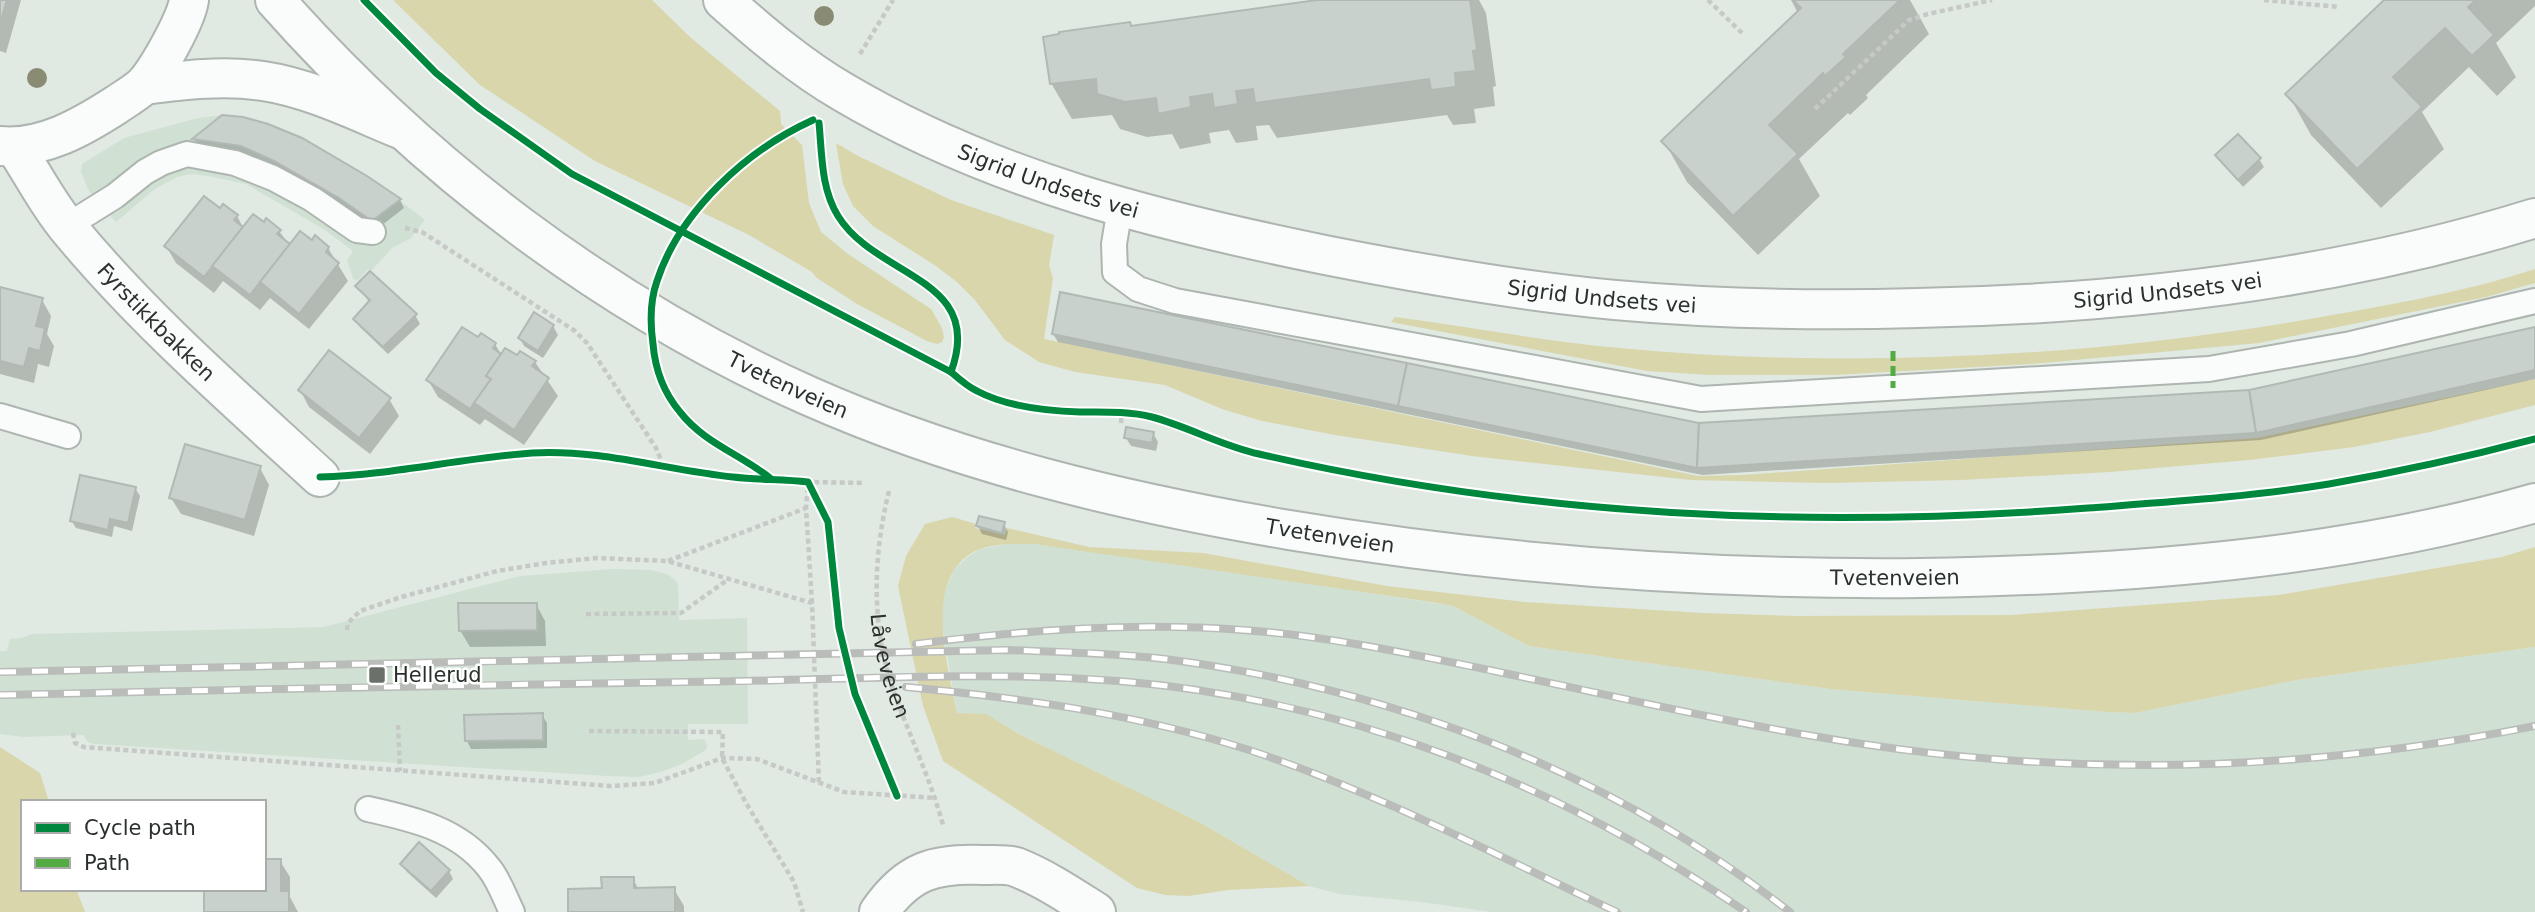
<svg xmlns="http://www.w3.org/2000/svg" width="2535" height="912" viewBox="0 0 2535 912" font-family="'DejaVu Sans',sans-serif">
	<rect width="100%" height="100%" fill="#e0e9e2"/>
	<g fill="#d0e1d4">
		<polygon points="223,115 244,117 268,123 303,137 368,176 425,220 411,238 392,248 372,270 368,269 357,281 353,278 347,260 353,251 325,230 246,184 208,176 191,174 177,177 155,189 116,222 89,191 81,172 82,164 124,138 198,118"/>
		<polygon points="1013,543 1034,544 1162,561 1453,606 1529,646 1830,689 2108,712 2135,713 2297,680 2535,647 2535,912 1492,912 1421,902 1339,894 1309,886 1199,822 1017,733 986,715 957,713 942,625 942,603 947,586 954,570 966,558 980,549"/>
		<polygon points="613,569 651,570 667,574 674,579 678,584 679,620 747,618 748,724 688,724 688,740 704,739 707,744 706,750 682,764 661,772 639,777 607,776 94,744 88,742 83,735 23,737 0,734 0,651 7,651 10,639 22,638 32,634 324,627 520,576"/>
	</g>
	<g fill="#d9d6ac">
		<polygon points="393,0 652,0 691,38 780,111 781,124 802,145 809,203 821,232 848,254 931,309 942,328 944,337 942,342 937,344 927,341 857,304 817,278 812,272 749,235 595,161 480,85"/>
		<polygon points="836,143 858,156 951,200 1054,235 1049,266 1053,278 1044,339 1698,476 1742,475 2257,438 2535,379 2535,405 2430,432 2354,447 2249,460 2110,472 1961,480 1829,483 1691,480 1472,456 1335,435 1262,421 1222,409 1165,385 1075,372 1039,362 1005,340 975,300 957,282 936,266 873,226 853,206 843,184"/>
		<path d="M2535,269V283L2486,297L2259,343L2031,364L1834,375H1710L1647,371L1391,322L1395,317C1470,327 1544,341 1619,348C1843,369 2076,358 2298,321C2377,307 2459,294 2535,269Z"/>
		<path d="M952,517L976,524L975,528L1005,535L1007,528L1089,547L1203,553L1387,586L1525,602L1703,613L1796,616L2011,615L2279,595L2502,557L2535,547V647L2297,680L2135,713L2108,712L1830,689L1529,646L1453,606L1431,602L1034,544C1017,544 997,543 980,549C920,573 948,666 957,713L986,714L1017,733L1199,822L1309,886L1228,890L1189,896L1165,895L1137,888L943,761L923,706L898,586L906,556L925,524Z"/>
		<polygon points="0,747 40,773 49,802 23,802 23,889 76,889 85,912 0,912"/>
	</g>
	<g fill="#0003">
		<polygon points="0,0 21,0 6,53 0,51"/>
		<polygon points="1330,0 1479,0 1486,13 1496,86 1493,87 1495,106 1474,109 1476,123 1453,125 1447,115 1277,138 1269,125 1256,126 1258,140 1236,143 1229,130 1209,133 1211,143 1180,149 1172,134 1147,137 1120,129 1112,115 1072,119 1051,83 1132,27"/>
		<polygon points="1791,0 1910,0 1929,34 1866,95 1868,98 1850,115 1848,113 1799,159 1820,196 1758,255 1687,182 1664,141 1798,13"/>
		<polygon points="2387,0 2535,0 2535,6 2496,43 2516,77 2497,96 2469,67 2422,112 2444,149 2381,208 2311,135 2288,94"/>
		<polygon points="222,117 400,200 404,208 377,229 345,207 280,169 247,154 199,147 194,139"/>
		<polygon points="2217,156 2259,159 2264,167 2243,187"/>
		<polygon points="220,211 237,216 244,229 279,231 290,246 328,248 348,281 309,329 270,298 260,310 223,281 214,293 176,263 166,246"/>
		<polygon points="357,286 415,315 420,324 388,354 360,327 355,319 370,303"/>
		<polygon points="0,289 42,300 51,316 47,334 54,346 49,367 38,364 34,383 0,374"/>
		<polygon points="553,326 558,335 543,358 524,346 520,338"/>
		<polygon points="2535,328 2535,379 2261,440 1702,475 1058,342 1053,334 1699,425 2250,392"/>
		<polygon points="478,340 495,344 502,356 535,362 558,396 524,445 485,419 480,425 438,397 428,380"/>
		<polygon points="300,390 389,399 399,416 370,454 309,407"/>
		<polygon points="1153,433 1158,442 1156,451 1131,446 1126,438"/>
		<polygon points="260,468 269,485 254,536 181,514 171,498"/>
		<polygon points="135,488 140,496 132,531 114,526 112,537 76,528 71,520"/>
		<polygon points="1004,524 1008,532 1006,540 982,534 978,526"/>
		<polygon points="536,604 545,621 546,646 470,647 460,630"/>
		<polygon points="542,715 547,723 547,748 471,749 467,741"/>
		<polygon points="280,861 290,877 290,897 298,912 206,912 264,889"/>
		<polygon points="402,864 449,871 453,879 436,898 407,872"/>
		<polygon points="633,879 639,890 674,889 684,906 684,912 570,912 603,890"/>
	</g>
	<g fill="#c9d1cd" stroke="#b1b9b4" stroke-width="2">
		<polygon points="0,0 7,0 0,24"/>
		<polygon points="1317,0 1470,0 1477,50 1473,51 1476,71 1455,73 1456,87 1431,90 1429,79 1255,103 1253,89 1236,91 1238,104 1214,108 1212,94 1190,97 1191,107 1158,114 1156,98 1125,102 1097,94 1096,79 1050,84 1043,37 1059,34 1059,32 1130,22 1131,26"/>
		<polygon points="1793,0 1900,0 1843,54 1846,57 1825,76 1823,73 1769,125 1798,154 1733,216 1661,141 1801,8"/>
		<polygon points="2384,0 2476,0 2468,7 2494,35 2472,56 2445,28 2393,77 2422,107 2357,169 2285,94"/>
		<polygon points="222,115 243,117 268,124 302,138 367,176 401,199 372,221 339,198 274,161 241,146 192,139"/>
		<polygon points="2238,134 2261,158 2238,180 2215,155"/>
		<polygon points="204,196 220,208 223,204 238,215 234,220 243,227 204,277 164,246"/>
		<polygon points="253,214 264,222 266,218 281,230 277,234 290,244 250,295 212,266"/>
		<polygon points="300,231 312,240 315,235 329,247 326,252 339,263 299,314 260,282"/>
		<polygon points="370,271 417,314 383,347 353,319 370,300 355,286"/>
		<polygon points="0,287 43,298 36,326 45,328 40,351 29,348 24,367 0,361"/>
		<polygon points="1060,292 1407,363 1398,406 1052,334"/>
		<polygon points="534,312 554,325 538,351 518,338"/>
		<polygon points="462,327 478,337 481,333 496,343 493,348 501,354 486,376 491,379 470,409 426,380"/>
		<polygon points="2535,327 2535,370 2256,433 2249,390"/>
		<polygon points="505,348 517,355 520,351 536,361 532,366 549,378 514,430 474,403 491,379 486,376"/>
		<polygon points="329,350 391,398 359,438 298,390"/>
		<polygon points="1407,363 1699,423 1697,468 1398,406"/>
		<polygon points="2249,390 2256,433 1697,468 1699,423"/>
		<polygon points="1126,427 1154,432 1152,443 1124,438"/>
		<polygon points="185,444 261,466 245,520 169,498"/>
		<polygon points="80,475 136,487 128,523 110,519 108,530 70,521"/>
		<polygon points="979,516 1005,522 1002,533 976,526"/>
		<polygon points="458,603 537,603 537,630 459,631"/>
		<polygon points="543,713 543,740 465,741 464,715"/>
		<polygon points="419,842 450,870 431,891 400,864"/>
		<polygon points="264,859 281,859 281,891 289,891 289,912 204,912 204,889 264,889"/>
		<polygon points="601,877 634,877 634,888 675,887 675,912 568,912 568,889 602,888"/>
	</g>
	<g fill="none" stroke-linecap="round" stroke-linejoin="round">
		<g stroke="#aeb5b0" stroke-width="28">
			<g id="service">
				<polyline points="1120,208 1114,244 1115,272 1138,289 1175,301 1701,399 2209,369 2351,344 2535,301"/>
				<polyline points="67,226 115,196 145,172 161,163 187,154 235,163 273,178 312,199 357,230 373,232"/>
				<polyline points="0,416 68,436"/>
				<path d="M368,809C413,819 459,829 489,868C499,880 505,898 512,912"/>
			</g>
		</g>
		<g stroke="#aeb5b0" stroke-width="42">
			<g id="minor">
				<path id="s2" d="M723,0C760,33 800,67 843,92C992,180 1158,221 1325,255C1421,274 1519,291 1615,300C1716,309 1817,311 1918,308C2126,304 2336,280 2535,218"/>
				<path d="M145,85C184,80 224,75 263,81C310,88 356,111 400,129"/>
				<path d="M0,146C42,150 82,127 116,105C125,99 135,93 143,86C157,72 186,20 189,0"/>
				<path id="s3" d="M15,147C33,174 47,203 68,228C143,319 233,397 320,477"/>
				<path d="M879,912C908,870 935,863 984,865C994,865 1007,864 1016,867C1044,878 1071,896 1096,912"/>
			</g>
		</g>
		<g stroke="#aeb5b0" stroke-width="42">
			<g id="secondary">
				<path id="s4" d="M275,0C423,167 604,305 809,396C963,464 1124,502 1289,530C1498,565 1708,580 1920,578C2122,575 2340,559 2535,503"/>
			</g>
		</g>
		<g stroke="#c6c9c6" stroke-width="4.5" stroke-dasharray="5 3.5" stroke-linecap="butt">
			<polyline points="1708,0 1742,33"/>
			<polyline points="2264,0 2339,7"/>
			<polyline points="860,54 893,0"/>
			<polyline points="1815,109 1909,20 1928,14 1992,0"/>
			<polyline points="405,228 422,232 575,331 587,343 656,448 663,465"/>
			<polyline points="1121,423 1122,412"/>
			<path id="s1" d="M889,491C872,560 871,631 896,698C912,741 931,781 943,825"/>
			<polyline points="668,561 806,508"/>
			<polyline points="812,603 806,508 808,482 864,483"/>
			<polyline points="586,614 681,613 730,578"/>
			<polyline points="347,630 348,623 360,611 398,598 497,571 546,563 597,558 667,561 812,603 819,784"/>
			<polyline points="398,725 400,771"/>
			<polyline points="589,731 723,732 722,758 746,803 794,882 803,912"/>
			<polyline points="73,733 75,743 84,747 611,786 655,783 722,758 757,759 844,792 936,798"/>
		</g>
		<use href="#service" stroke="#fafcfb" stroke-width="24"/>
		<use href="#minor" stroke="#fafcfb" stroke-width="38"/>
		<use href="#secondary" stroke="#fafcfb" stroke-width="38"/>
		<g stroke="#babcba" stroke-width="8">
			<g id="rail">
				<path d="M916,644C1025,630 1133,622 1243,630C1328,636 1411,654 1494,671C1628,699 1762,731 1898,749C2109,777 2326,768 2535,726"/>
				<path d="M0,672L1007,650C1060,652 1113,653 1165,659C1390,688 1611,772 1790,912"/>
				<path d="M906,687C1022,698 1137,714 1249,750C1376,792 1496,855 1617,912"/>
				<path d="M0,695C228,690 457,685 685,682C829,681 975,670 1118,681C1344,699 1560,784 1746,912"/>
			</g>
		</g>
		<use href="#rail" stroke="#fff" stroke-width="5" stroke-dasharray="16" stroke-linecap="butt"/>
		<polyline stroke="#53ab44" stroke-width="5" stroke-dasharray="10 5" stroke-linecap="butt" points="1893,351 1893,388"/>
		<g stroke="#fff" stroke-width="11">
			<g id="cycleway">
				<path d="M364,0L436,73L480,109L572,174L951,372C959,379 968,387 977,391C1007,407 1047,411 1080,412C1104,412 1129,411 1152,417C1189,427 1222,446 1259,454C1533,517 1808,529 2088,508C2168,502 2249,497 2329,484C2399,472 2467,457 2535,439"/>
				<path d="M819,123C822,154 821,189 838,216C876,278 986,277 951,372"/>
				<path d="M320,477C391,475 461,458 532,453C600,449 666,470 733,477C758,480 783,479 808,482L828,522L839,628L855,694L897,796"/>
				<path d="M770,478C740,454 704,443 680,412C664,393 655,368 653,344C650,323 650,301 657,281C680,211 747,150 813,120"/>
			</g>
		</g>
		<use href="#cycleway" stroke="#00873e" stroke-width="7"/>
	</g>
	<g fill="#8a8b73">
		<circle cx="824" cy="16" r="10"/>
		<circle cx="37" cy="78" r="10"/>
	</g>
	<rect fill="#6a716b" stroke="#fff" stroke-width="2.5" x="368" y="666" width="18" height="18" rx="3.5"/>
	<g text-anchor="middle" stroke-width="5" stroke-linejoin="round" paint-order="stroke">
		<g font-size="21" fill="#2a302b" stroke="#fff">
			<text dy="7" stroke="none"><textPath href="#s2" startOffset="376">Sigrid Undsets vei</textPath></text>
			<text dy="7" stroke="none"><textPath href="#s2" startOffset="1510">Sigrid Undsets vei</textPath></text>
			<text dy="7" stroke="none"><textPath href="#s2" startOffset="943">Sigrid Undsets vei</textPath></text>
			<text dy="7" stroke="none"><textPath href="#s3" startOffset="226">Fyrstikkbakken</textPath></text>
			<text dy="7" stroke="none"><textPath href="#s4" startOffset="646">Tvetenveien</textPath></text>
			<text dy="7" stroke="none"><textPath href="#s4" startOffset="1211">Tvetenveien</textPath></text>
			<text dy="7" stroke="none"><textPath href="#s4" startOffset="1778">Tvetenveien</textPath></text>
			<text dy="7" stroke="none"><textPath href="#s1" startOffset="177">Låveveien</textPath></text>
		</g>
		<g font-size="21" fill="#2a302b" stroke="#fff" text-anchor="start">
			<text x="393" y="682">Hellerud</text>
		</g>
	</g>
	<rect x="21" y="800" width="245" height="91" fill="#ffffff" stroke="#aaacaa" stroke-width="2"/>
	<rect x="35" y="823" width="35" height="10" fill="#00873e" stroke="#aaacaa" stroke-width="2"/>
	<text x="84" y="835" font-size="21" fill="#2a302b">Cycle path</text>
	<rect x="35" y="858" width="35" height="10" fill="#53ab44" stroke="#aaacaa" stroke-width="2"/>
	<text x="84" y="870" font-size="21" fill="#2a302b">Path</text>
</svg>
